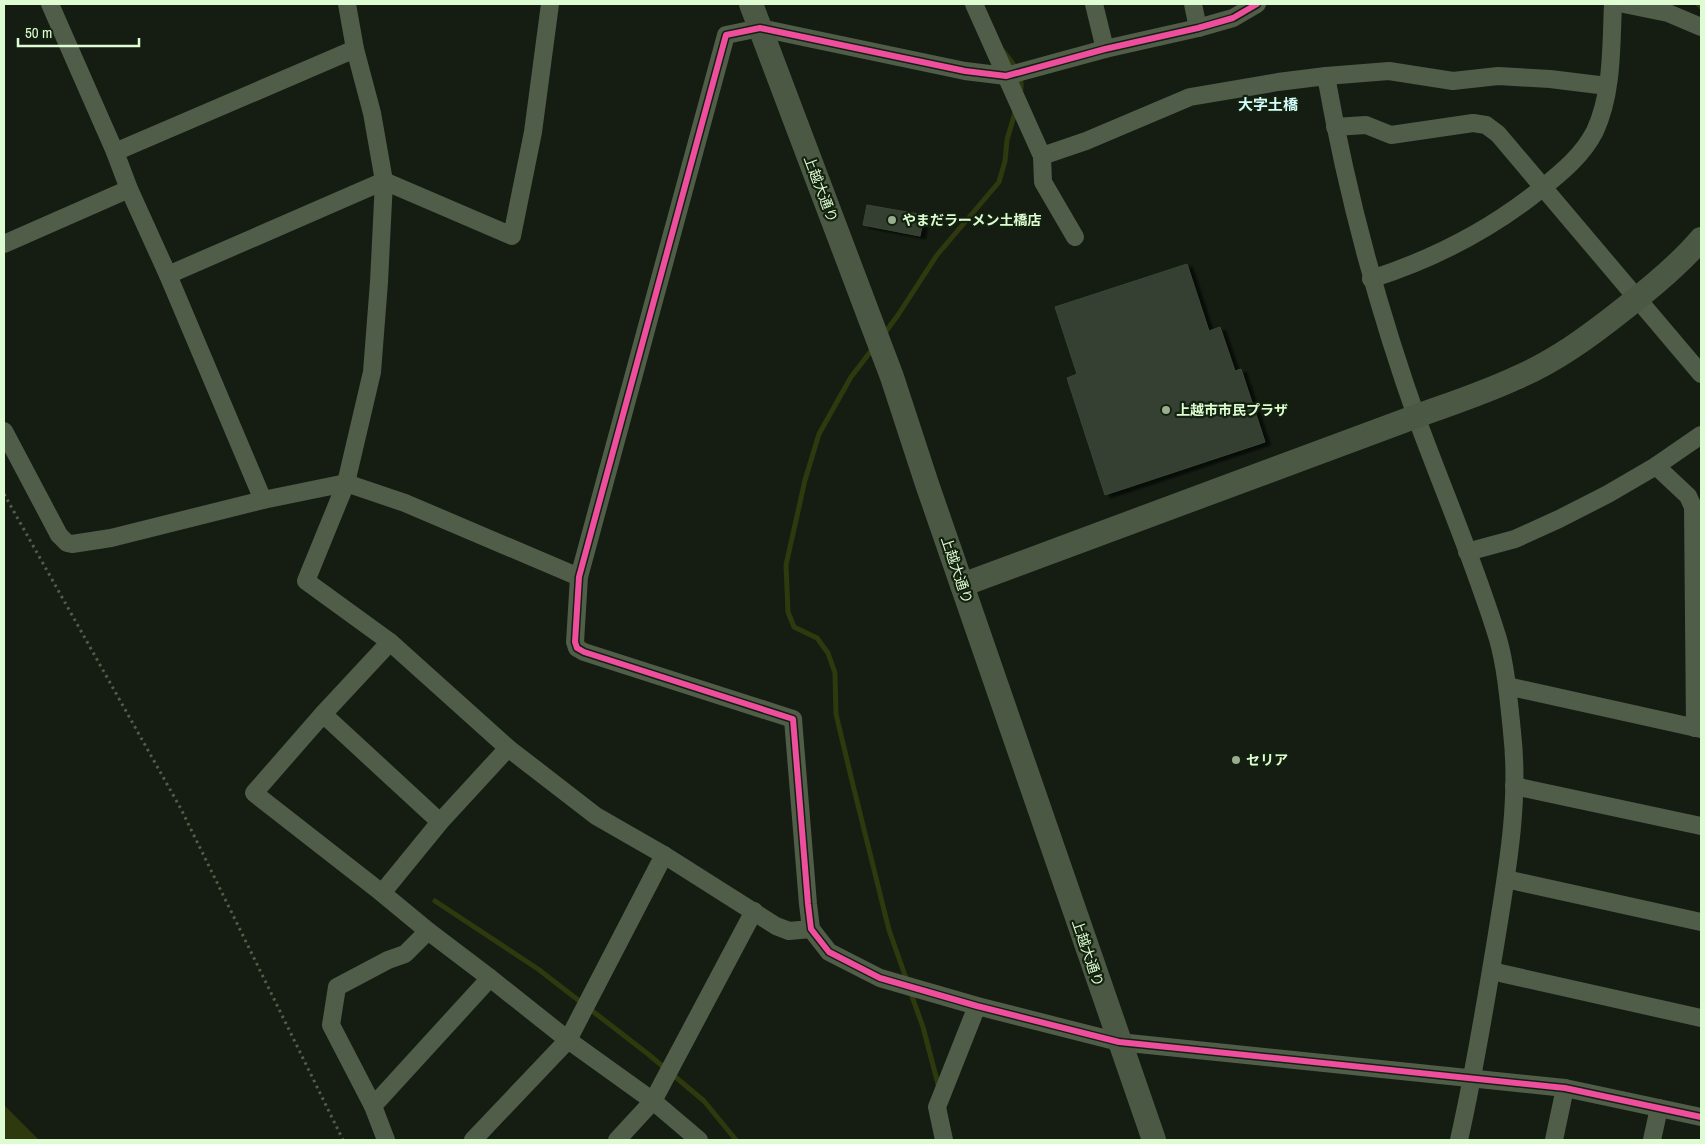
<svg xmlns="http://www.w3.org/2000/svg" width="1705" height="1144" viewBox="0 0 1705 1144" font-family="'Archivo Narrow','Noto Sans JP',sans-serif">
	<defs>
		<filter id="shadow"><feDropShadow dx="5.5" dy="3" stdDeviation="1" flood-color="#0009"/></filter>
	</defs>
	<rect width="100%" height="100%" fill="#151d13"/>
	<polygon fill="#2e390e" points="4,1105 39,1140 4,1140"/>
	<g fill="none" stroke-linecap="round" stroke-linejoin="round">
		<g stroke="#2e390e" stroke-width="5">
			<polyline points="1698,4 1701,7"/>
			<path d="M1003,51C1013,63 1025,77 1020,94"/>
			<polyline points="884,334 898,315 937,255 999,182 1005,161 1007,140 1016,109"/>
			<polyline points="874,347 851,377 819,434 805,480 786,565 788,612 794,627 817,638 828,653 835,673 836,714 852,781 889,930 907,981"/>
			<polyline points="435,901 538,969 648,1054 704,1101 736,1140"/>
			<polyline points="910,991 923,1027 939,1088"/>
		</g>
	</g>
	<g fill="#343f31" stroke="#394735" filter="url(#shadow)">
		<polygon points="867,205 924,215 920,236 863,225"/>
		<polygon points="1187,264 1209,331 1220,327 1235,371 1241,369 1265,442 1105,495 1067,378 1077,374 1055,307"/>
	</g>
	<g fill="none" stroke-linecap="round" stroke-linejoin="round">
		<polyline stroke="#585a46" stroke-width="3" stroke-dasharray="2.5 4" stroke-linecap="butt" points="4,494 181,809 343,1140"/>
		<g stroke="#505d49" stroke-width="18">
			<polyline points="50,4 115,152 129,189 168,275 263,500"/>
			<polyline points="347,4 355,49 372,113 384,181 379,282 372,372 346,483 306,581 390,642"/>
			<path d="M974,4L1042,156L1086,141L1190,97L1278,82L1326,76C1347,195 1379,313 1420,427C1446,497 1476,567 1498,639C1506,667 1509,702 1512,732C1520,801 1507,871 1496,940C1485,1007 1474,1074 1459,1140"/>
			<polyline points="1094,4 1105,49"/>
			<polyline points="1193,4 1198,28"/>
			<polyline points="1257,4 1233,18 1198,28 1105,49 1006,76 965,71 760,28 726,35 579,577 575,642 577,648 584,652 793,719 808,904 811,929 829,952 880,978 977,1006 1119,1042 1565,1088 1701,1117"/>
			<polyline points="1624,4 1668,13 1701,27"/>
			<polyline points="1326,76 1389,71 1453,81 1498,76 1550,79 1607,86"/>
			<polyline points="1335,127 1366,125 1391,135 1473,123 1486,125 1498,134 1701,374"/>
			<polyline points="115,152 355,49"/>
			<polyline points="1042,156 1043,182 1075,237"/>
			<polyline points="4,244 129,189"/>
			<polyline points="168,275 384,181 512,236 533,132 550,4"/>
			<path d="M1371,279C1434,259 1490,230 1541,189C1562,172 1583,155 1595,131C1613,92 1611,45 1613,4"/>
			<polyline points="4,431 59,535 67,543 72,544 111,538 263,500 346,483 405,503 579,577"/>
			<polyline points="1656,466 1688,496 1693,507 1695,728"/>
			<polyline points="1467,552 1515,539 1559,519 1608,494 1656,466 1701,435"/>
			<polyline points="1507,686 1701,729"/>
			<polyline points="323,714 390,642 508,748"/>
			<polyline points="1514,786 1701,826"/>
			<polyline points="440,822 382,893 254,793 323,714 440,822 508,748 596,816 664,855 776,926 789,931 811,929"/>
			<polyline points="1506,879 1701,922"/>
			<polyline points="382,893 428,931 490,978"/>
			<polyline points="1491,971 1701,1018"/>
			<polyline points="373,1106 331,1025 337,987 388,960 405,954 428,931"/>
			<polyline points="386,1140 373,1106 490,978 568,1040 664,855"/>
			<polyline points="473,1140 568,1040 653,1101 617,1140"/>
			<polyline points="699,1140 653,1101 754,911"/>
			<polyline points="944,1140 937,1107 977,1006"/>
			<polyline points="1554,1140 1565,1088"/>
			<polyline points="1652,1140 1659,1108"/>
		</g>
		<g stroke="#4b5843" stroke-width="24">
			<polyline points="751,4 892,377 927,484 1154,1140"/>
			<path d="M962,585L1417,416C1450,404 1484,393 1516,378C1556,361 1591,335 1625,308C1652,287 1679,265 1701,239"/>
		</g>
		<g stroke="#13210f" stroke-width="9">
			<polyline id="cycleway" points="1257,4 1233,18 1198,28 1105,49 1006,76 965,71 760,28 726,35 579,577 575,642 577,648 584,652 793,719 808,904 811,929 829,952 880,978 977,1006 1119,1042 1565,1088 1701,1117"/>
		</g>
		<use href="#cycleway" stroke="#ef4d9e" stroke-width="6"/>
	</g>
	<g fill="#98ae8f" stroke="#13210f" stroke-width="2">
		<circle cx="892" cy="220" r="5"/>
		<circle cx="1166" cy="410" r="5"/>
		<circle cx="1236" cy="760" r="5"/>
	</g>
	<g text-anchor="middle" stroke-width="4.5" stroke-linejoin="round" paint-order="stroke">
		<g font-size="14" fill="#defcd2" stroke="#13210f">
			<text transform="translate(821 189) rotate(69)" y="5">上越大通り</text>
			<text transform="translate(957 570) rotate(71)" y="5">上越大通り</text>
			<text transform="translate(1088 953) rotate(71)" y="5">上越大通り</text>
		</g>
		<g font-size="14" font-weight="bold" fill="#defcd2" stroke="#13210f" text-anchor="start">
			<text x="902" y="225">やまだラーメン土橋店</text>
			<text x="1176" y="415">上越市市民プラザ</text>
			<text x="1246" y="765">セリア</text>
		</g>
		<g font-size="15" font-weight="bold" fill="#d4fcfb" stroke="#13210f">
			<text x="1268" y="110">大字土橋</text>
		</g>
	</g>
	<rect width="1705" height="1144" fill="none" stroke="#defcd2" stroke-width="10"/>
	<path d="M18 38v8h121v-8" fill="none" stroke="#defcd2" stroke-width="2.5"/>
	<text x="25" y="38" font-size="15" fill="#defcd2" stroke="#13210f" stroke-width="4" paint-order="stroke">50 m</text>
</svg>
